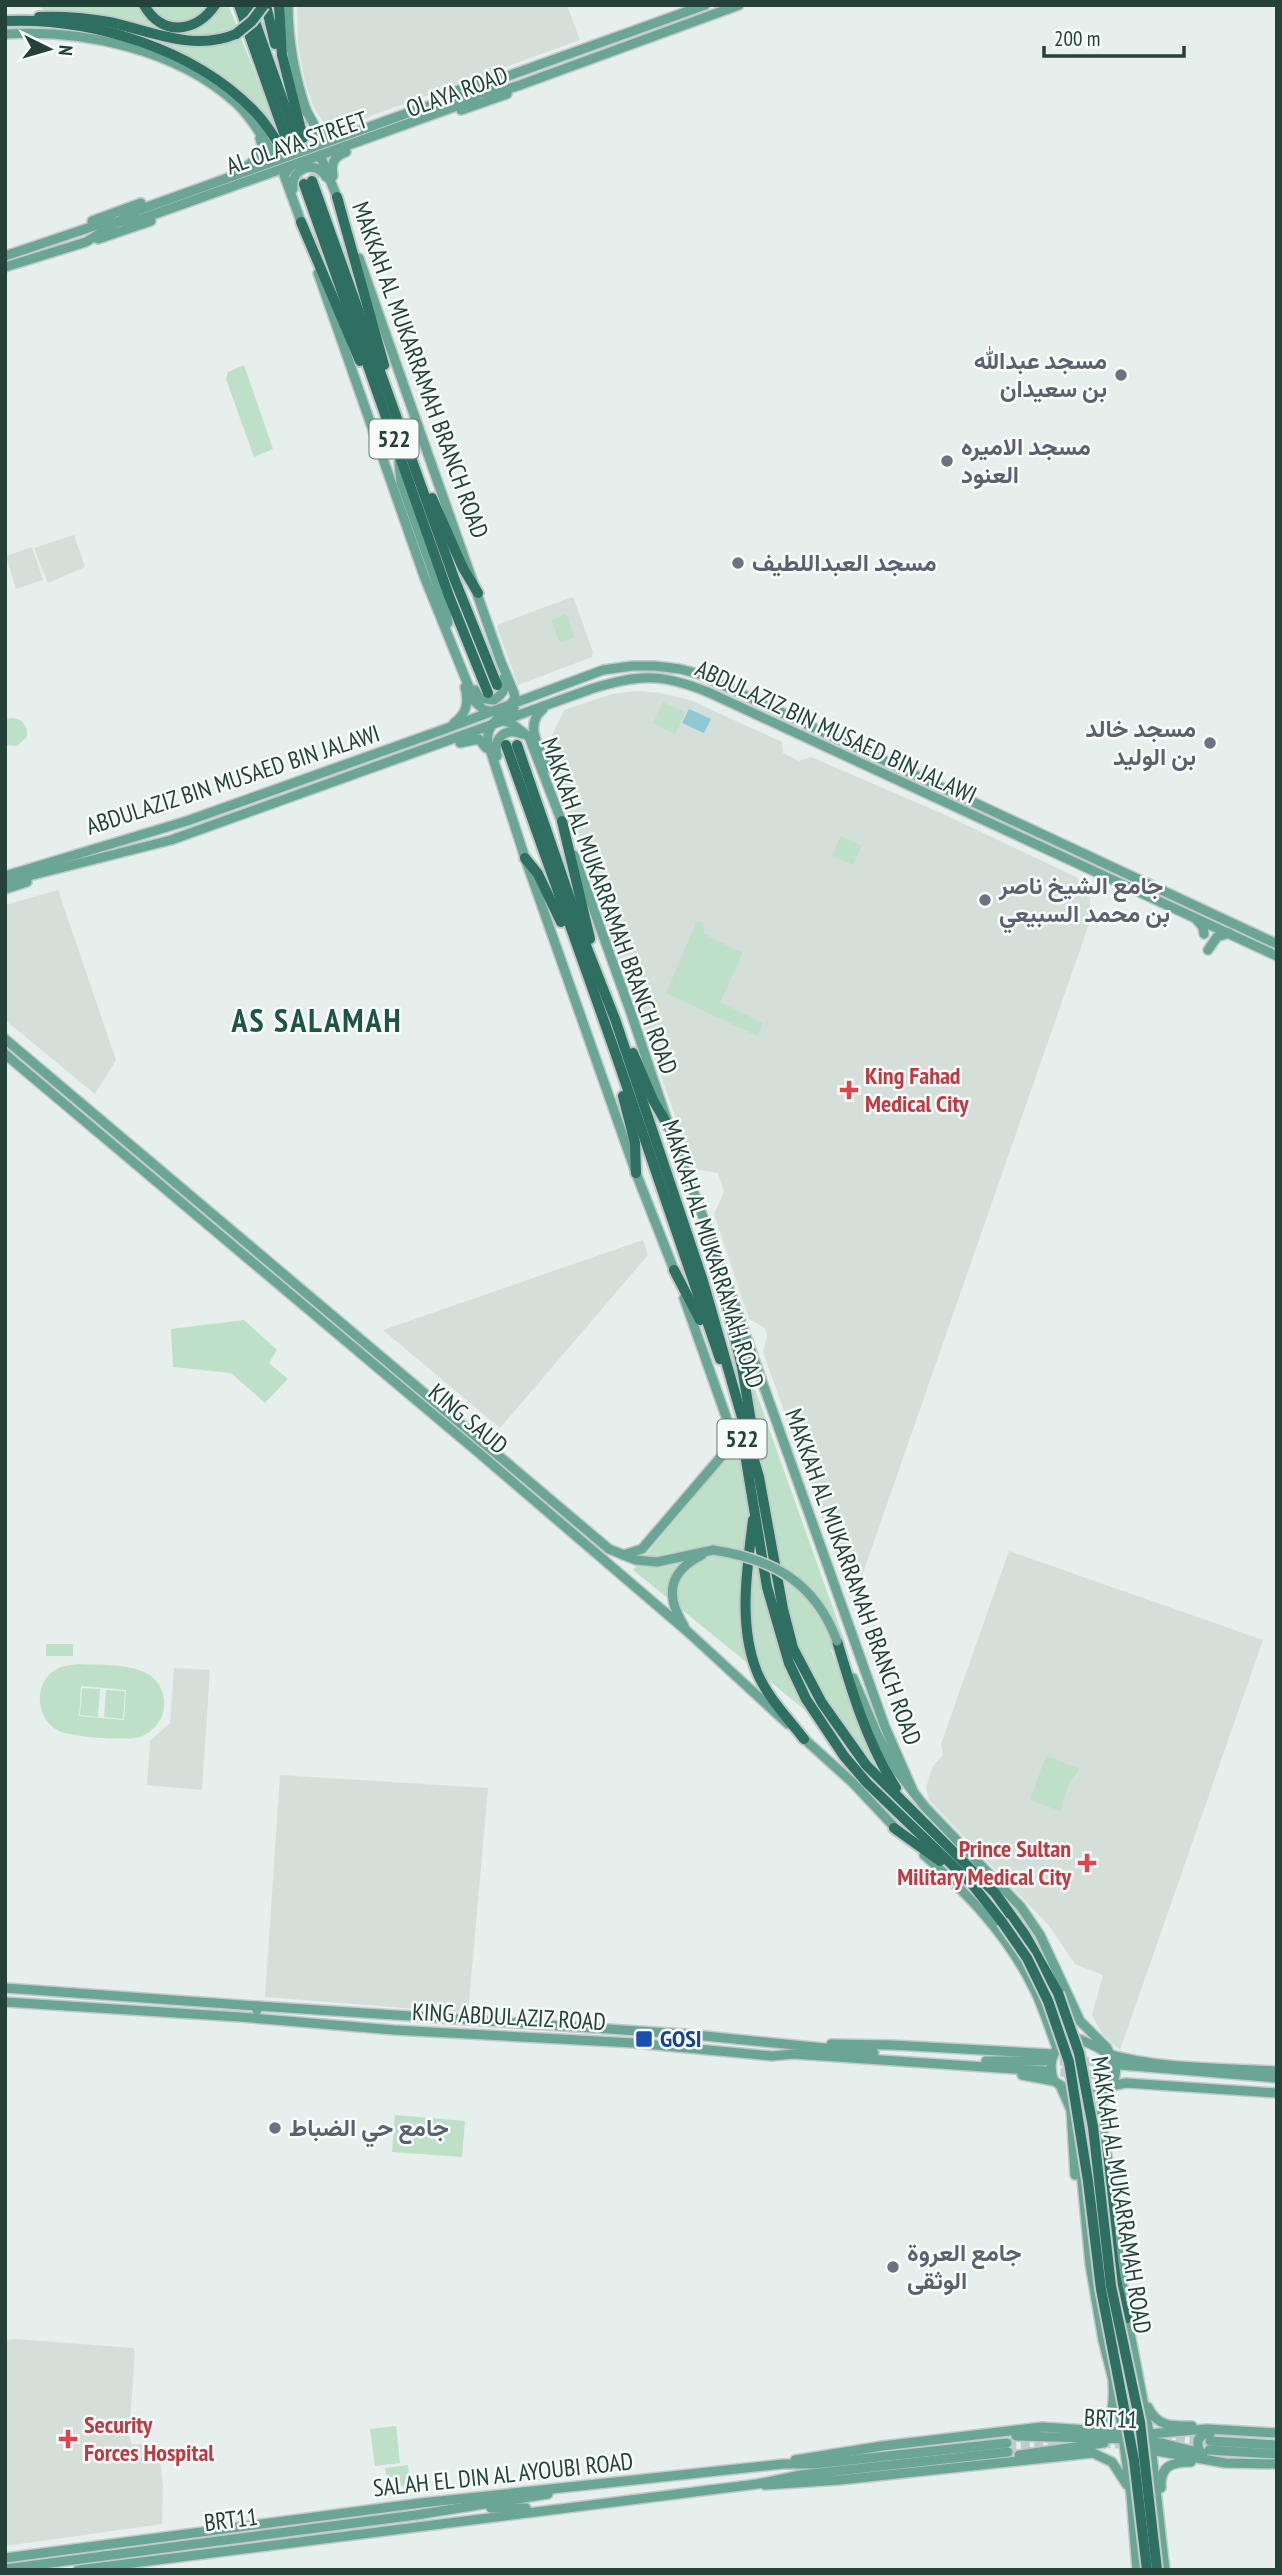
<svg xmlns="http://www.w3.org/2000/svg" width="1282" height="2575" viewBox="0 0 1282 2575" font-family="'PT Sans Narrow',Vazirmatn,sans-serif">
	<rect width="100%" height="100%" fill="#e6efeb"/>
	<g fill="#d4dfda">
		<polygon points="297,5 567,5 580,40 329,131 314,108 305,82 298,45"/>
		<polygon points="74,535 85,567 48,583 34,548"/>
		<polygon points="32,547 43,580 16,589 6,556"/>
		<polygon points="572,597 574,599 593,652 592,657 518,685 497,627 499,624"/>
		<polygon points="636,691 661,693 690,700 782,742 783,753 799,761 811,757 943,814 1076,877 1086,886 1090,896 1090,921 863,1573 859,1580 852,1583 847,1582 842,1574 763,1352 767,1336 765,1328 749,1319 714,1214 724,1192 718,1173 694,1169 545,750 564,710 612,694"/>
		<polygon points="58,890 116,1060 95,1094 5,1020 5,905"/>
		<polygon points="643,1240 648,1255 500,1428 383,1330"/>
		<polygon points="1009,1551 1263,1640 1120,2050 1103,2035 1092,2015 1103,1975 1075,1964 1050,1927 929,1800 926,1788 930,1774 933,1766 943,1755 941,1744"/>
		<polygon points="174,1668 210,1670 202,1790 147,1785 150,1741 170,1723"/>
		<polygon points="280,1775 488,1788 468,2013 265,1997"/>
		<polygon points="16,2339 133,2348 135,2352 129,2435 132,2444 152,2444 159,2449 163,2487 162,2524 5,2546 5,2340"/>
	</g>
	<g fill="#bfe0c8" fill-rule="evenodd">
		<polygon points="36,5 138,5 148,21 173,32 200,28 213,17 219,5 228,5 237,26 221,35 197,38 49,12"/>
		<polygon points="146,5 212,5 204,16 173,26"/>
		<path d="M116,29C159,39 199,56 240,36L285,148C271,127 258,105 239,88C206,58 157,43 116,29Z"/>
		<polygon points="244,365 273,449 254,457 226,379 228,372"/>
		<polygon points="566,614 575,637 560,643 551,620"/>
		<polygon points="663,702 685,712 675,734 653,723"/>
		<path d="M11,718C22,718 28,725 27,737L17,746L5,745V720Z"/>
		<polygon points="841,836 862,846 853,865 832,856"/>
		<polygon points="697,921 703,923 704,934 743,953 720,1002 763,1023 757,1036 666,993"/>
		<polygon points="244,1320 277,1350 269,1363 288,1379 265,1403 231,1373 173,1367 171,1329"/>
		<polygon points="747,1367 845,1642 831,1650 880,1771 633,1570 733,1450"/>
		<rect x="46" y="1644" width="27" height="12"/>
		<path d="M78,1664C107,1666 159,1660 164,1699C164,1706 164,1714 160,1720C156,1727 148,1734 140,1737C125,1741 73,1737 59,1731C37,1720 33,1687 52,1672C60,1666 69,1665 78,1664ZM81,1686L126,1690L124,1720L79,1716Z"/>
		<polygon points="82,1688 100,1689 98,1717 80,1715"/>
		<polygon points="106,1690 125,1691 123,1719 104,1717"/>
		<polygon points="1046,1756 1080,1769 1069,1783 1060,1811 1030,1800"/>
		<polygon points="395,2115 465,2121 462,2157 392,2152"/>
		<polygon points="396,2426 400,2463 375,2466 370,2429"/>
		<polygon points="408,2465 410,2485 399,2487 398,2477 387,2478 385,2468"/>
	</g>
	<polygon fill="#8ec9d4" points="689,709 711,719 704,733 682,723"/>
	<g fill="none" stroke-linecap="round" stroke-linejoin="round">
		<g stroke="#bfccc8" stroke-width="9" stroke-dasharray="9 4.5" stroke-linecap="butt">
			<polyline points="1046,2061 1084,2061 1120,2065"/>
			<polyline points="1047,2071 1120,2077"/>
			<polyline points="1149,2437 1210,2441"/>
			<polyline points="1007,2443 1034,2439"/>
			<polyline points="1008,2452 1064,2442 1149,2445"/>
		</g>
		<polyline stroke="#bfccc8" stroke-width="10" stroke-dasharray="10 5" stroke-linecap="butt" points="305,144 316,179"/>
		<g stroke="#c2cac8" stroke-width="12">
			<g id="major">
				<path d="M288,5C288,42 295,78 307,113"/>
				<path d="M5,34C82,29 177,49 236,103C251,117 263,137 273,155L279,159"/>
				<polyline points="448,94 501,74"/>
				<polyline points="305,108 317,130 326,135 339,132"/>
				<polyline points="461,110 507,94"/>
				<polyline points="318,156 322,160 339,202"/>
				<polyline points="247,166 260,156 262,146 260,138"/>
				<polyline points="291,166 284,175 303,227"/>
				<path d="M333,176C331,163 333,157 346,152"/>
				<path d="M293,189C290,168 316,159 326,177"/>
				<polyline points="92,221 141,203"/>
				<polyline points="98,239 151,221"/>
				<polyline points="5,256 100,224 141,219 318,156 465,103 505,77 705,5"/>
				<polyline points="359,258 501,662 514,693 515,698 510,705"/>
				<polyline points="5,267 86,242 136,211 416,110 467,94 499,92 520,85 739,5"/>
				<polyline points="318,273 424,576 475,702 484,710 494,712"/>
				<polyline points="399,462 401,482 445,607 448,623"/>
				<path d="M475,690L479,698L494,700C504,693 505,690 504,678"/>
				<path d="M514,708C501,716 485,724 488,743L525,858L636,1173L676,1275"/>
				<path d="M543,709C523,725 540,748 548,768"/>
				<polyline points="503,721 511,723 529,737 563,825"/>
				<path d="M454,723C467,714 469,702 465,687"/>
				<polyline points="460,743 479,739 486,748"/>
				<path d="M497,756C493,738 505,727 522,734"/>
				<polyline points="574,855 631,1013 670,1129 713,1244"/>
				<polyline points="5,876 187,821 445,729 603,670 632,666 655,666 680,669 699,674 1277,944"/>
				<path d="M5,882L171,840L591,689C639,674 663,673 710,693L1277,956"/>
				<polyline points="5,889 27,882"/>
				<polyline points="1197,920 1203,927 1204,934"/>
				<polyline points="1208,950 1217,937 1229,933"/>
				<polyline points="5,1039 609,1549 636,1560 657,1562 713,1550"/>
				<polyline points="5,1054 479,1453 688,1632 788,1724"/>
				<polyline points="726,1280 885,1727 914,1793"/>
				<polyline points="623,1555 642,1549 726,1451 730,1439 729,1425 684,1298"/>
				<path d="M684,1626C665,1595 668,1572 702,1555"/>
				<polyline points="853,1678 877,1734 897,1771 925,1807 1021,1907 1040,1935 1080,2021 1107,2048 1112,2059"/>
				<polyline points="801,1736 852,1782 898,1831"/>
				<path d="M924,1855C968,1894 1007,1934 1033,1987C1043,2006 1049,2028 1057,2048"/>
				<polyline points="5,1988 257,2006 257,2010"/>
				<polyline points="5,2002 240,2017 394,2030 634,2043 772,2056 793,2054 1045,2071"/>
				<polyline points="257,2006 685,2034 874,2053"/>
				<path d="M1079,2039C1090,2044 1105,2049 1112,2059C1116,2064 1116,2070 1115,2076C1110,2106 1071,2094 1054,2081C1046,2060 1055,2040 1079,2039Z"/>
				<polyline points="831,2044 892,2045 1053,2054"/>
				<path d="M1108,2054C1160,2069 1223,2068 1277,2071"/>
				<polyline points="986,2061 1044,2061"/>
				<polyline points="1121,2065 1277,2078"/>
				<polyline points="1022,2075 1054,2081"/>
				<polyline points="1060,2085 1071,2110 1075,2175"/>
				<polyline points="1111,2086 1126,2083 1277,2093"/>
				<polyline points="1107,2091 1101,2105 1100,2114 1110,2173"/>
				<polyline points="1079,2149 1090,2264 1103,2340 1114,2384"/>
				<polyline points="1112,2191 1124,2295"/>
				<polyline points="1126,2312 1150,2437 1165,2570"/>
				<path d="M1148,2407C1157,2427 1172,2426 1192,2426"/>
				<polyline points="1119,2408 1131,2495 1137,2570"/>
				<path d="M1088,2425C1116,2423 1114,2403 1113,2381"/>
				<polyline points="1016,2436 1130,2439"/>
				<polyline points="1210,2441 1277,2445"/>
				<polyline points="1146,2442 1162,2443 1201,2453"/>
				<polyline points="1147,2448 1151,2450 1225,2463 1277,2464"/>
				<polyline points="1209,2450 1277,2454"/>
				<polyline points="1019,2455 1104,2443"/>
				<polyline points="1203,2455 1198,2448 1198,2440 1203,2434 1210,2434"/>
				<polyline points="795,2460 882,2446 1042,2427 1149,2434 1207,2429 1277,2433"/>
				<polyline points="765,2485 840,2480 1093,2453 1112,2462 1127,2485"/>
				<path d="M1161,2488C1160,2466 1171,2462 1191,2462"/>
				<polyline points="491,2508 526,2508"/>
				<polyline points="5,2558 421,2503 783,2464 814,2464 1007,2443"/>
				<polyline points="5,2569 416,2515 548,2494"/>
				<polyline points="78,2570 757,2484 801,2475 1008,2452"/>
			</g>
		</g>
		<g stroke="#c2cac8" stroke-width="14">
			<g id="highway">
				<path d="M144,5C162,37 196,33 215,5"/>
				<polyline points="239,5 290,150"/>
				<polyline points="249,5 299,146"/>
				<polyline points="266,5 275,44"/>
				<polyline points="279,5 282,55 303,138"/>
				<path d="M39,17C62,16 86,18 109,22C151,31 193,52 236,34"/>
				<path d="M5,21C91,17 195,49 255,112C266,123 275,138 283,151"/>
				<polyline points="312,181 454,578 497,685"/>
				<polyline points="304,184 449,596 488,693"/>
				<polyline points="337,197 384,365"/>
				<polyline points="301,222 360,361"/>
				<polyline points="432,498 463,568 478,593"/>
				<polyline points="506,745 615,1052 720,1359"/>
				<polyline points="517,745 587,948 615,1019 703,1281 759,1477 783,1609 793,1648 822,1703 866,1765 995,1893 1025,1935 1058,1993"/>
				<polyline points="562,821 590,939"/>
				<polyline points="525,858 538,874 561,922"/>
				<polyline points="633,1053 653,1100 670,1129"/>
				<polyline points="623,1096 635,1143 636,1173"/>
				<polyline points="712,1240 742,1367 752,1428"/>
				<polyline points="674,1270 700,1320"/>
				<polyline points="743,1442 767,1587 789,1663 806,1699 844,1756 867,1783 971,1883 1002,1922"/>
				<path d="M753,1520C747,1569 738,1625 757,1672C767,1697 788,1718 804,1739"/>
				<path d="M837,1641C852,1692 867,1743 896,1788"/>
				<polyline points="894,1828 940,1861"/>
				<path d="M1099,2145C1114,2201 1105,2264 1127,2318"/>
			</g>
		</g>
		<use href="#major" stroke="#6aa596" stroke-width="9"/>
		<use href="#highway" stroke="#2f6f62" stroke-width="10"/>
		<g stroke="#c2cac8" stroke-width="12" stroke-linecap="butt">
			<path id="major-bridge" d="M713,1550C773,1559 815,1582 837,1641"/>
		</g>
		<g stroke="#c2cac8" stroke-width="14" stroke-linecap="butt">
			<g id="highway-bridge">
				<polyline points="236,34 252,21 264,5"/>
				<polyline points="1002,1922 1027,1958 1048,2001 1069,2062 1088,2181 1101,2289 1134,2460 1147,2570"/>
				<polyline points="1058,1993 1079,2053 1093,2127 1111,2286 1140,2422 1157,2570"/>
			</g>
		</g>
		<use href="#major-bridge" stroke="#6aa596" stroke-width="9"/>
		<use href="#highway-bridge" stroke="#2f6f62" stroke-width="10"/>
	</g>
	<g fill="#6b7280" stroke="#f7fbf9" stroke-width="2.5">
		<circle cx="1121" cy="375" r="7"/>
		<circle cx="947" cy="461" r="7"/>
		<circle cx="738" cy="563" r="7"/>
		<circle cx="1210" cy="743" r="7"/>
		<circle cx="985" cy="900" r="7"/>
		<circle cx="275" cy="2128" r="7"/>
		<circle cx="893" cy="2267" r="7"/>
	</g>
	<g fill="#e0444e" stroke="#f7fbf9" stroke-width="2.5">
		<path d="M845.5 1079.5h7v7h7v7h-7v7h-7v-7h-7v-7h7z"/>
		<path d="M1083.5 1852.5h7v7h7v7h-7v7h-7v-7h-7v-7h7z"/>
		<path d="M64.5 2428.5h7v7h7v7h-7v7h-7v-7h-7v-7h7z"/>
	</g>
	<rect fill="#1a4fb4" stroke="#f7fbf9" stroke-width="2.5" x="635" y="2030" width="18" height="18" rx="3.5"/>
	<g text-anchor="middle" stroke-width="5" stroke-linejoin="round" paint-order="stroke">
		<g fill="#f7fbf9" stroke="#637a73" stroke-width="2">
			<rect x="369.5" y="419.5" width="49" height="39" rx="5"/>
			<rect x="717.5" y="1419.5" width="49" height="39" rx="5"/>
		</g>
		<g font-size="23" font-weight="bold" fill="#24423a">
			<text x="394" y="447">522</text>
			<text x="742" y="1447">522</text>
		</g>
		<g font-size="24" fill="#24423a" stroke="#f7fbf9">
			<text transform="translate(457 92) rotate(-20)" y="8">OLAYA ROAD</text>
			<text transform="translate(297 143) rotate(-19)" y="8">AL OLAYA STREET</text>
			<text transform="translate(420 370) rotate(70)" y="8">MAKKAH AL MUKARRAMAH BRANCH ROAD</text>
			<text transform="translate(836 732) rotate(25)" y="8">ABDULAZIZ BIN MUSAED BIN JALAWI</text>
			<text transform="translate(233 780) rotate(-18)" y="8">ABDULAZIZ BIN MUSAED BIN JALAWI</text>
			<text transform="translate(609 906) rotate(70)" y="8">MAKKAH AL MUKARRAMAH BRANCH ROAD</text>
			<text transform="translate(713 1254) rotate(72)" y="8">MAKKAH AL MUKARRAMAH ROAD</text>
			<text transform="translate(468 1419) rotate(40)" y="8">KING SAUD</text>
			<text transform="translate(853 1577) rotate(70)" y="8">MAKKAH AL MUKARRAMAH BRANCH ROAD</text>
			<text transform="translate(509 2017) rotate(3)" y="8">KING ABDULAZIZ ROAD</text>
			<text transform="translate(1121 2195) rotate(81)" y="8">MAKKAH AL MUKARRAMAH ROAD</text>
			<text transform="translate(1111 2419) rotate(3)" y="8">BRT11</text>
			<text transform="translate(503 2475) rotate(-6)" y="8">SALAH EL DIN AL AYOUBI ROAD</text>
			<text transform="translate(231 2520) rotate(-7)" y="8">BRT11</text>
		</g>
		<g font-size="24" font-weight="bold" fill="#5b616d" stroke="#f7fbf9" text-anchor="start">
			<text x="1107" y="369" text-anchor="end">مسجد عبدالله<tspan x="1107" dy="28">بن سعيدان</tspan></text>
			<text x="961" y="455">مسجد الاميره<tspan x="961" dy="28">العنود</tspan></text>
			<text x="752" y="571">مسجد العبداللطيف</text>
			<text x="1196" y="737" text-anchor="end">مسجد خالد<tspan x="1196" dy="28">بن الوليد</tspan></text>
			<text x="999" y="894">جامع الشيخ ناصر<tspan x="999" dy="28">بن محمد السبيعي</tspan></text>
			<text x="289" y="2136">جامع حي الضباط</text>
			<text x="907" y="2261">جامع العروة<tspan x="907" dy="28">الوثقى</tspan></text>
		</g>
		<g font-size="24" font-weight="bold" fill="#be3a42" stroke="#f7fbf9" text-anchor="start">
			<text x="865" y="1084">King Fahad<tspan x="865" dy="28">Medical City</tspan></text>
			<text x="1071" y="1857" text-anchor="end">Prince Sultan<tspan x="1071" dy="28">Military Medical City</tspan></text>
			<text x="84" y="2433">Security<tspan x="84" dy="28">Forces Hospital</tspan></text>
		</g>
		<g font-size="24" font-weight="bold" fill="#164399" stroke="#f7fbf9" text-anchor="start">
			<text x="660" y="2047">GOSI</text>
		</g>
		<g font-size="32" font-weight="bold" letter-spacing="2" fill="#1f5548" stroke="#f7fbf9">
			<text x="317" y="1032">AS SALAMAH</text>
		</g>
	</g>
	<rect width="1282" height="2575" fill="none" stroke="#24423a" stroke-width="14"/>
	<g transform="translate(49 49) rotate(95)" stroke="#f7fbf9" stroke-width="5" paint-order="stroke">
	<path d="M0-5L12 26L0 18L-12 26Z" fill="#24423a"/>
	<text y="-10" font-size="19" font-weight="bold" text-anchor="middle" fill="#24423a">N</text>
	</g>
	<path d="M1044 46v10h140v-10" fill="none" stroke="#24423a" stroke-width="3.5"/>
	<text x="1054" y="46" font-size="21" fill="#24423a" stroke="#f7fbf9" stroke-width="5" paint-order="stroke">200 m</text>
</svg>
